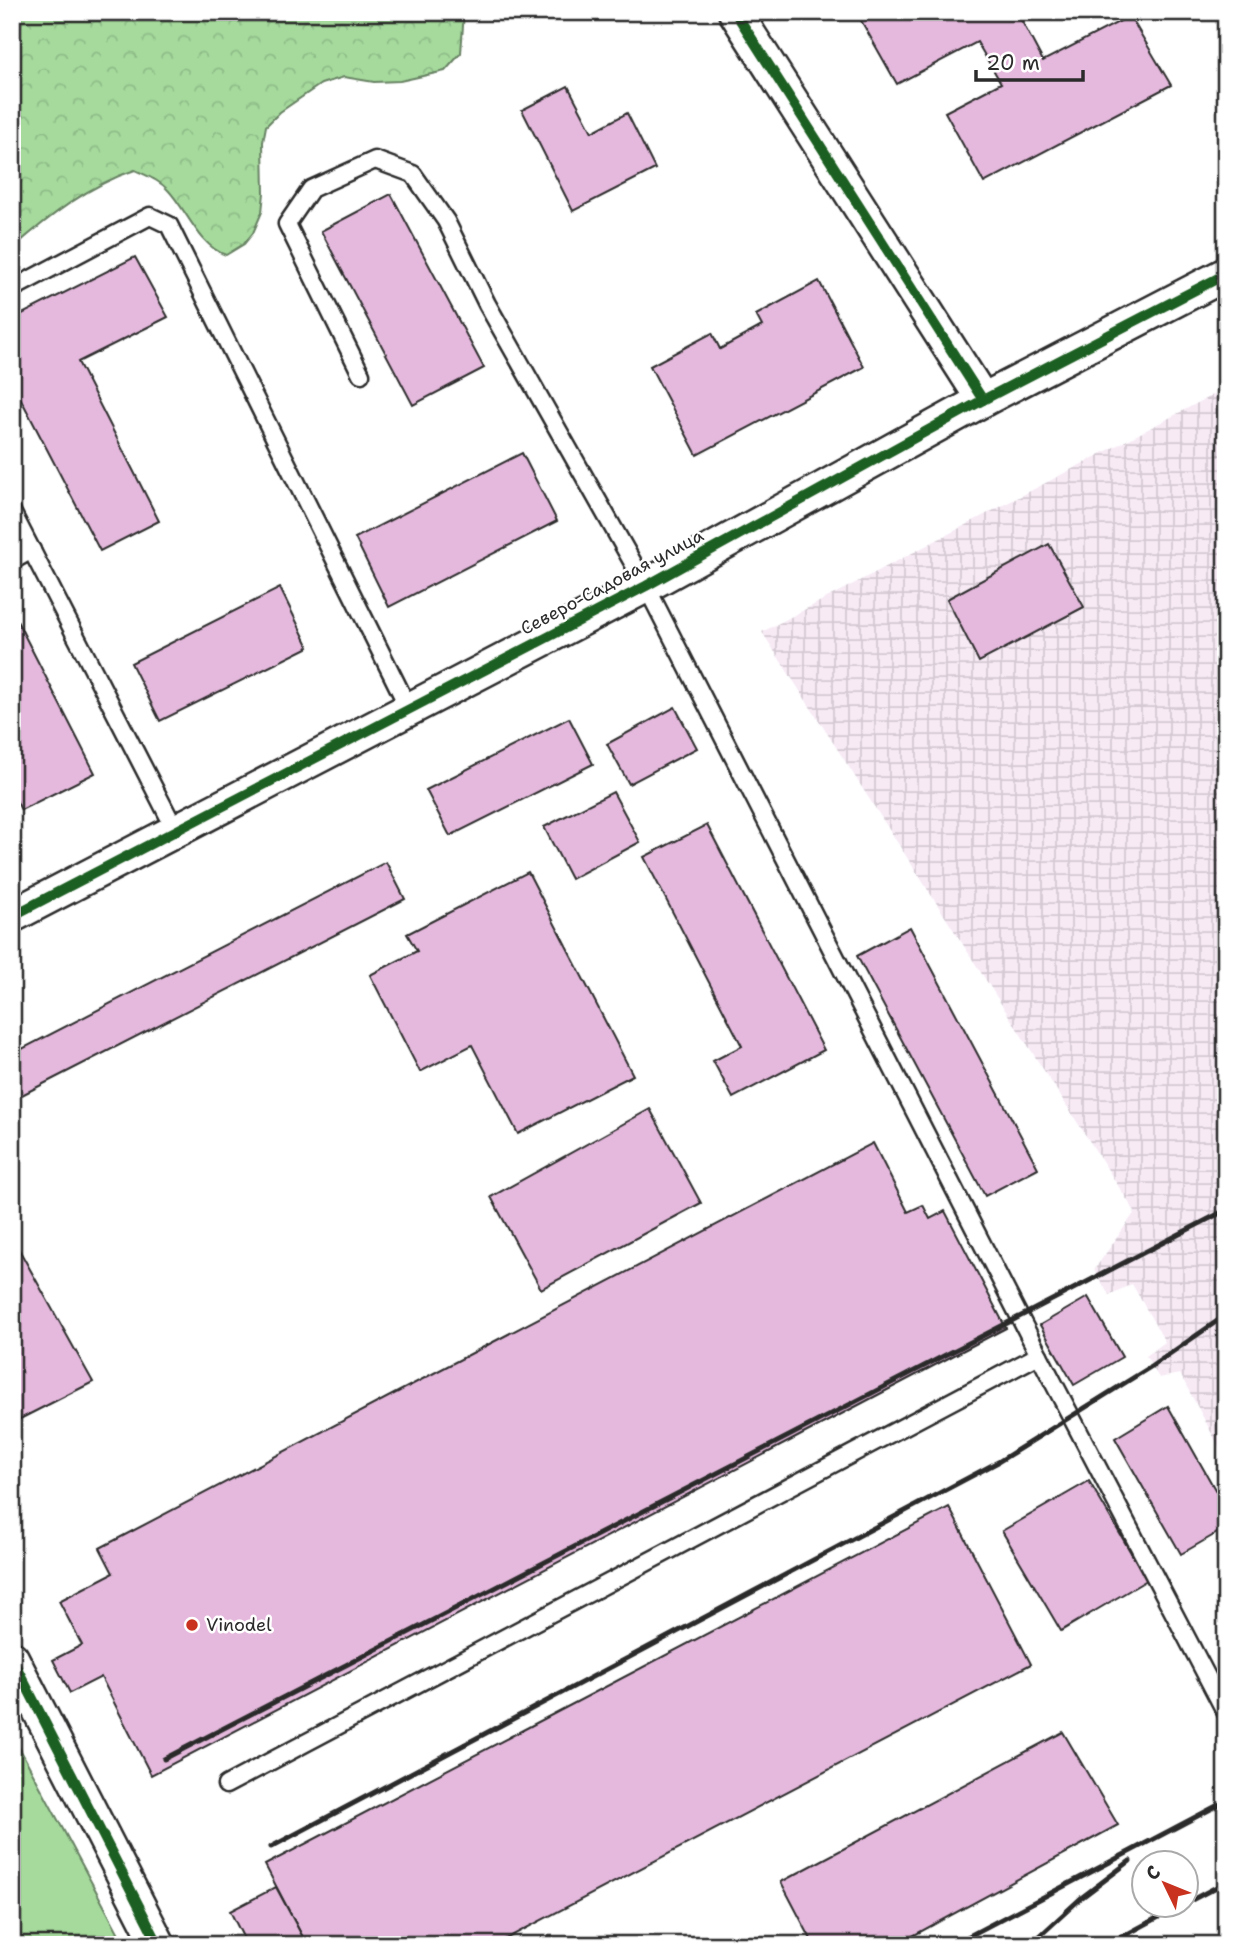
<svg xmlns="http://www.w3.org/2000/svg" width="1238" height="1957" viewBox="0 0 1238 1957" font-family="'Shantell Sans',sans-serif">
	<defs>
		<pattern id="industrial-grid" width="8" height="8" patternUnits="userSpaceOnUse" patternTransform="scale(1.75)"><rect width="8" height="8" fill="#f7eaf5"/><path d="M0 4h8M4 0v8" fill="none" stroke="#d4c9d2"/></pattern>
		<pattern id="forest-crowns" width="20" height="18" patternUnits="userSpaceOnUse" patternTransform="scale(1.75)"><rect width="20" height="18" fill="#a5da9c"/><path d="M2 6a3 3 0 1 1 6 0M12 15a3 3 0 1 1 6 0" fill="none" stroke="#8ebb87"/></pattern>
	</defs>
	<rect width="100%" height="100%" fill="#fff"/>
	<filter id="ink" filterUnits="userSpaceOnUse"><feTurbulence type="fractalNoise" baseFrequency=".0143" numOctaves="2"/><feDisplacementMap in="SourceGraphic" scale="14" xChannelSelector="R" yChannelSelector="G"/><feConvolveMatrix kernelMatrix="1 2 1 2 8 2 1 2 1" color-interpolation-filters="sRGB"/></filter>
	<g filter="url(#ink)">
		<polygon fill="url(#industrial-grid)" points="1226,388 1226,1460 1180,1374 1159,1378 1146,1356 1165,1342 1132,1284 1109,1295 1094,1270 1135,1212 762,632"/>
		<path fill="url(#forest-crowns)" stroke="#688264" stroke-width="2" d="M12,12H464L461,53L445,71L400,81L374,82L344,77L321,84L280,112L266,126L263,142L264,193L262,212L253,233L244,244L226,255C199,246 187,210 168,190C159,180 147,176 135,170C89,185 48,217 12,249Z"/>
		<polygon fill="#a5da9c" stroke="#688264" stroke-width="2" points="12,1734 125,1945 12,1945"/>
		<g fill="#e5b9dd" stroke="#2b2b2b" stroke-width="2">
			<polygon points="869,12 1017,12 1043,61 1130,16 1171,85 984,183 945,112 1001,83 977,42 897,84 859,17"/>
			<polygon points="568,86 592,132 627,113 655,169 573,211 522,110"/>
			<polygon points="391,194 484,368 413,405 321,231"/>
			<polygon points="135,257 168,317 78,362 159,521 100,551 12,382 12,319"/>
			<polygon points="819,281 864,367 697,455 650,366 712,333 720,349 762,326 756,315"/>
			<polygon points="522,453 557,521 389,607 355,538"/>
			<polygon points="1049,544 1084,607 979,662 947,599"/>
			<polygon points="280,588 309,647 160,721 131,663"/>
			<polygon points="12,611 95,773 21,810 12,792"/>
			<polygon points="675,707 697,748 629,784 607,744"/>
			<polygon points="569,718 593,764 450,836 426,790"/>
			<polygon points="613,792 640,842 571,879 544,827"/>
			<polygon points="707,825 824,1050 733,1098 713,1061 742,1046 644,857"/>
			<polygon points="386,862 405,899 12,1100 12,1054"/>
			<polygon points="528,872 633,1075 518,1134 472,1045 420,1072 370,975 417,951 407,934"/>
			<polygon points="910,927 1038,1168 985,1196 857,956"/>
			<polygon points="650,1109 701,1203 541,1289 491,1197"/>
			<polygon points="873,1143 908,1212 923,1205 930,1219 945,1211 1006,1328 151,1775 101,1677 70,1693 53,1660 82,1645 59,1601 113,1573 100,1548"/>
			<polygon points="12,1237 93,1382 12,1423"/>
			<polygon points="1088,1297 1122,1357 1074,1385 1040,1325"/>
			<polygon points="1168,1406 1226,1509 1226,1528 1181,1554 1115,1438"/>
			<polygon points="1089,1481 1147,1580 1061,1631 1002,1531"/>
			<polygon points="949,1507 1031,1664 494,1945 307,1945 265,1865"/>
			<polygon points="1063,1732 1118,1825 896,1945 814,1945 781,1882"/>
			<polygon points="276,1887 307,1945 247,1945 230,1911"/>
		</g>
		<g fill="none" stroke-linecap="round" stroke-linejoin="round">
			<g stroke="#2b2b2b" stroke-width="21">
				<g id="lane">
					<polyline points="12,289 150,216 169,225 409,709"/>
					<polyline points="361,374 287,224 311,189 375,160 413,174 446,221 487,304 646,586 1039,1355 1226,1713"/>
					<polyline points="12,512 176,831"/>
					<polyline points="12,561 32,550"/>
					<polyline points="226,1785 1039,1355"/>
				</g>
			</g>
			<g stroke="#2b2b2b" stroke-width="37">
				<g id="street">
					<polyline points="735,12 983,400"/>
					<polyline points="12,916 646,586 983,400 1226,274"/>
					<polyline points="12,1658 159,1945"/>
				</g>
			</g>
			<use href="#lane" stroke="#fff" stroke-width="16"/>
			<use href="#street" stroke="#fff" stroke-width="32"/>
			<g stroke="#2b2b2b" stroke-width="5">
				<polyline points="164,1759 1226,1210"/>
				<polyline points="271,1847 998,1462 1152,1366 1226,1315"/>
				<polyline points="1186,1903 1226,1882"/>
				<polyline points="952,1945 1226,1801"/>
				<polyline points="1030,1945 1081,1898 1130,1861"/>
				<polyline points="1107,1945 1183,1904"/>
			</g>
			<g stroke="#fff" stroke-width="15">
				<g id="cycleway">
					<polyline points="735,12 983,400"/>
					<polyline points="12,916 646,586 983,400 1226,274"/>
					<polyline points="12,1658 159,1945"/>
				</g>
			</g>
			<use href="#cycleway" stroke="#1b5e20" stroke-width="10"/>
		</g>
	</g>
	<circle fill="#c8321e" stroke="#fff" stroke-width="2.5" cx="192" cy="1625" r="7"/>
	<g text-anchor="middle" stroke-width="5" stroke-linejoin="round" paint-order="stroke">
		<g font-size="18" fill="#2b2b2b" stroke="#fff">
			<text transform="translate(612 582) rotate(-28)" y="6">Северо-Садовая улица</text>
		</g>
		<g font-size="18" fill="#2b2b2b" stroke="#fff" text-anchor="start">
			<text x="206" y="1631">Vinodel</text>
		</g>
	</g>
	<rect width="1238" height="1957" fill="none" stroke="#fff" stroke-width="42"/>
	<rect x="21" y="21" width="1196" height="1915" fill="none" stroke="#2b2b2b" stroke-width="2.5" filter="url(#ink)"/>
	<g transform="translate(1165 1884) rotate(313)"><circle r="33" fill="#ffffff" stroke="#aaaaaa" stroke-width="2"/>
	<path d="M0-5L12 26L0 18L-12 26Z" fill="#c8321e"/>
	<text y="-10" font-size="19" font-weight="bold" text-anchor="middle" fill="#2b2b2b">С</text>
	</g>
	<path d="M976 70v10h107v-10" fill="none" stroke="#2b2b2b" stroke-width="3.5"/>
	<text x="986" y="70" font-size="21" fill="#2b2b2b" stroke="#ffffff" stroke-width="5" paint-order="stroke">20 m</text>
</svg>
